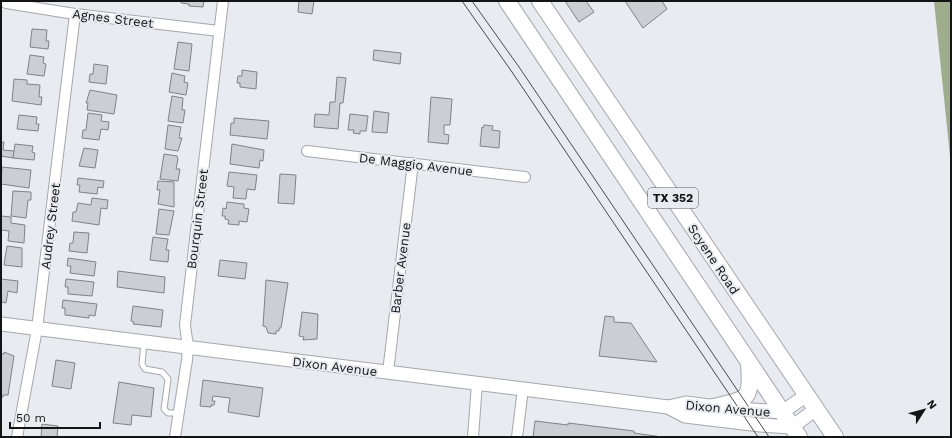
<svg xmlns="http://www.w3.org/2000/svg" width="952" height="438" viewBox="0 0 952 438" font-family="'Work Sans',sans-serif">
	<rect width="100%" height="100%" fill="#e8ebf0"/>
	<polygon fill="#9ead8d" points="934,1 951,1 951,166"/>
	<g fill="#cbced3" stroke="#7f8287">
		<polygon points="181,1 204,1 203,7 189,6 189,4 181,3"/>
		<polygon points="299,1 314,1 312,14 298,12"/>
		<polygon points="565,1 586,1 594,12 579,22"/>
		<polygon points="625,1 662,1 667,9 643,28"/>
		<polygon points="32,29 47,30 46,41 49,41 48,49 30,47"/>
		<polygon points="178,42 192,44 189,71 174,69"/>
		<polygon points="374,50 401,53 400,64 373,60"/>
		<polygon points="30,55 44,57 43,63 46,64 44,76 27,74"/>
		<polygon points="94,64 108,66 106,84 89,82 90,74 93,74"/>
		<polygon points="242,70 257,72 256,89 240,87 240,83 237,83 238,76 242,76"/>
		<polygon points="172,73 185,76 184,82 188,83 186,95 169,92"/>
		<polygon points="337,77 346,78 343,103 340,103 338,129 314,127 315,114 329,115 330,102 335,102"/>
		<polygon points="14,79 27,80 27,84 40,85 39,97 42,97 41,105 12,101"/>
		<polygon points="90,90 117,95 114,114 87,110 88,103 86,103"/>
		<polygon points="172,96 183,98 182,110 185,110 183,123 168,121"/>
		<polygon points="431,97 452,99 450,125 444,125 444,134 449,135 448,144 428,142"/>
		<polygon points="374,111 389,113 387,133 372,132"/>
		<polygon points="88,113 102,115 101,121 109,122 108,130 101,129 99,140 82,138 83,130 86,130"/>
		<polygon points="350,114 368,116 366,131 360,131 360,134 353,133 354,130 348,130"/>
		<polygon points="19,115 37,117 36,124 39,124 38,131 17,129"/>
		<polygon points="234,118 269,121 267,139 230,135 231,123 234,123"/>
		<polygon points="168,125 181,127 179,138 182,138 178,151 165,149"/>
		<polygon points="484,125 493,126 492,130 500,131 499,148 480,146 482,127 483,128"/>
		<polygon points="1,142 4,142 3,150 14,151 13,158 1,156"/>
		<polygon points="15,144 33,146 32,152 35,153 34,160 13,158"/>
		<polygon points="232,144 264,150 263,161 260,160 259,168 230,164"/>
		<polygon points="84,148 98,150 95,168 79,166"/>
		<polygon points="164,154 177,156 178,159 176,169 180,169 178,181 160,179"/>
		<polygon points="2,167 31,170 29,188 1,184"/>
		<polygon points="229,172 257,175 255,190 247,189 246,199 233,198 234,187 227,186"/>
		<polygon points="280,174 296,175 294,204 278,203"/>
		<polygon points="78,178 104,181 103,188 98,187 97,194 79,192 80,185 77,185"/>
		<polygon points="158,181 174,182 174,207 158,204 160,190 157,190"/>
		<polygon points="13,191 31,192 31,200 28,200 26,218 11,216"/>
		<polygon points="92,198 108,200 107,209 101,208 99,225 72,221 73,212 76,212 78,203 91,205"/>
		<polygon points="227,202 244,204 244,208 249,209 247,222 239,221 239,225 228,224 229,220 225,219 225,216 222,216 223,208 226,209"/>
		<polygon points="159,209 174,211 169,235 156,234"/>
		<polygon points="1,216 11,217 11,223 25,225 24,243 8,241 9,231 1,230"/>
		<polygon points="74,232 89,233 87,253 69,251 70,243 73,243"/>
		<polygon points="153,237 168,239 166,250 169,250 168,262 150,260"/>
		<polygon points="7,246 22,248 22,267 4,265"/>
		<polygon points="68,258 96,262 94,276 70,273 71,266 67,266"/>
		<polygon points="220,260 247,263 245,279 218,276"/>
		<polygon points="118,271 165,277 164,293 117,287"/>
		<polygon points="1,279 18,281 17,293 8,291 6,303 1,302"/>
		<polygon points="66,279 94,282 92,296 68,294 68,287 65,287"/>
		<polygon points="266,280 288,283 281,328 279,328 279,331 276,331 276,334 268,333 266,327 263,326"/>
		<polygon points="63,300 97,304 95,316 89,315 89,318 65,315 65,308 62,308"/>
		<polygon points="133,306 163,310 161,327 133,324 134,322 131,321"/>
		<polygon points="302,312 318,314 317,339 303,340 304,337 299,336"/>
		<polygon points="605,316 614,317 614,322 631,323 657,362 599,356"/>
		<polygon points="4,352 14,356 8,395 3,395 3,397 1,397 1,354 4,354"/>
		<polygon points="56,360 75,363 71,389 52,386"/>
		<polygon points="203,380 263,388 259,417 228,412 230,398 213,396 212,401 215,401 214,405 211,405 211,407 200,406"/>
		<polygon points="119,382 154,388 151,417 132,415 131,425 113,423"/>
		<polygon points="535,421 568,425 568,423 634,431 634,433 662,437 533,437"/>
		<polygon points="42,424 58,426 57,437 41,437"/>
	</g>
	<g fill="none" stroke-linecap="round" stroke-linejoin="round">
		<g stroke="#a4a7ac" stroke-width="7">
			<polyline id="service" points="144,343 142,364 145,369 162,372 168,379 164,409 168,413 178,413"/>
		</g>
		<g stroke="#a4a7ac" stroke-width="12">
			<g id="minor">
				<polyline points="6,3 75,14 219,31"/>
				<polyline points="307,151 525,177"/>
				<polyline points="388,372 413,163"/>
				<polyline points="17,437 37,329 75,14"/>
				<polyline points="175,437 187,360 188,347 185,325 223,1"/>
				<polyline points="473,437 477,383"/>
				<polyline points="517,437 523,389"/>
			</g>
		</g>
		<g stroke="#a4a7ac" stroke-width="15">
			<g id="tertiary">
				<polyline points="1,324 668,407 686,403 725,408 782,412 807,395"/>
				<polyline points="668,407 685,416 760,425 792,427 816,409"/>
			</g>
		</g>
		<g stroke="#a4a7ac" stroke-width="18">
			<g id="primary">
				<polyline points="507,1 799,437"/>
				<polyline points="540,1 835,437"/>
				<path d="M713,407C747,399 752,402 749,364"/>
			</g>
		</g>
		<use href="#service" stroke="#fff" stroke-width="5"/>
		<use href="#minor" stroke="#fff" stroke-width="10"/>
		<use href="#tertiary" stroke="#fff" stroke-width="13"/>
		<use href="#primary" stroke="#fff" stroke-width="16"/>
		<g stroke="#494a4d" stroke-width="1">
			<polyline points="462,1 512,72 758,437"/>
			<polyline points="472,1 519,67 769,437"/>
		</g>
	</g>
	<g text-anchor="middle" stroke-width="4" stroke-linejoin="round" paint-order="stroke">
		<rect fill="#e8ebf0" stroke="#535457" stroke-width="1" x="648" y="188" width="50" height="20" rx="3"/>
		<g font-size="12" font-weight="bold" fill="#131416">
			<text x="673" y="202">TX 352</text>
		</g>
		<g font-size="13" fill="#131416" stroke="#e8ebf0">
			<text transform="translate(113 18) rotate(7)" y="5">Agnes Street</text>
			<text transform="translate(416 164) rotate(7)" y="5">De Maggio Avenue</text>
			<text transform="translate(197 219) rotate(-83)" y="5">Bourquin Street</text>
			<text transform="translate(50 226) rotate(-83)" y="5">Audrey Street</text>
			<text transform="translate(714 259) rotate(56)" y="5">Scyene Road</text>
			<text transform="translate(400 268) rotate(-83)" y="5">Barber Avenue</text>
			<text transform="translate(335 366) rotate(7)" y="5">Dixon Avenue</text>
			<text transform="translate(728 408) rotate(5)" y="5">Dixon Avenue</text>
		</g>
	</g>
	<rect width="952" height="438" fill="none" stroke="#131416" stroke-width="4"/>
	<g transform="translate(924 410) rotate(54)" stroke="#e8ebf0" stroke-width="3" paint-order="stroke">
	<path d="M0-3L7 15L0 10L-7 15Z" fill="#131416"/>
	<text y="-6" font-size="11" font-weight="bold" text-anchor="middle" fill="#131416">N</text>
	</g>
	<path d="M10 422v6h90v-6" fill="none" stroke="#131416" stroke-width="2"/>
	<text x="16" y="422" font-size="12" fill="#131416" stroke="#e8ebf0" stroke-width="3" paint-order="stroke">50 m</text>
</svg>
